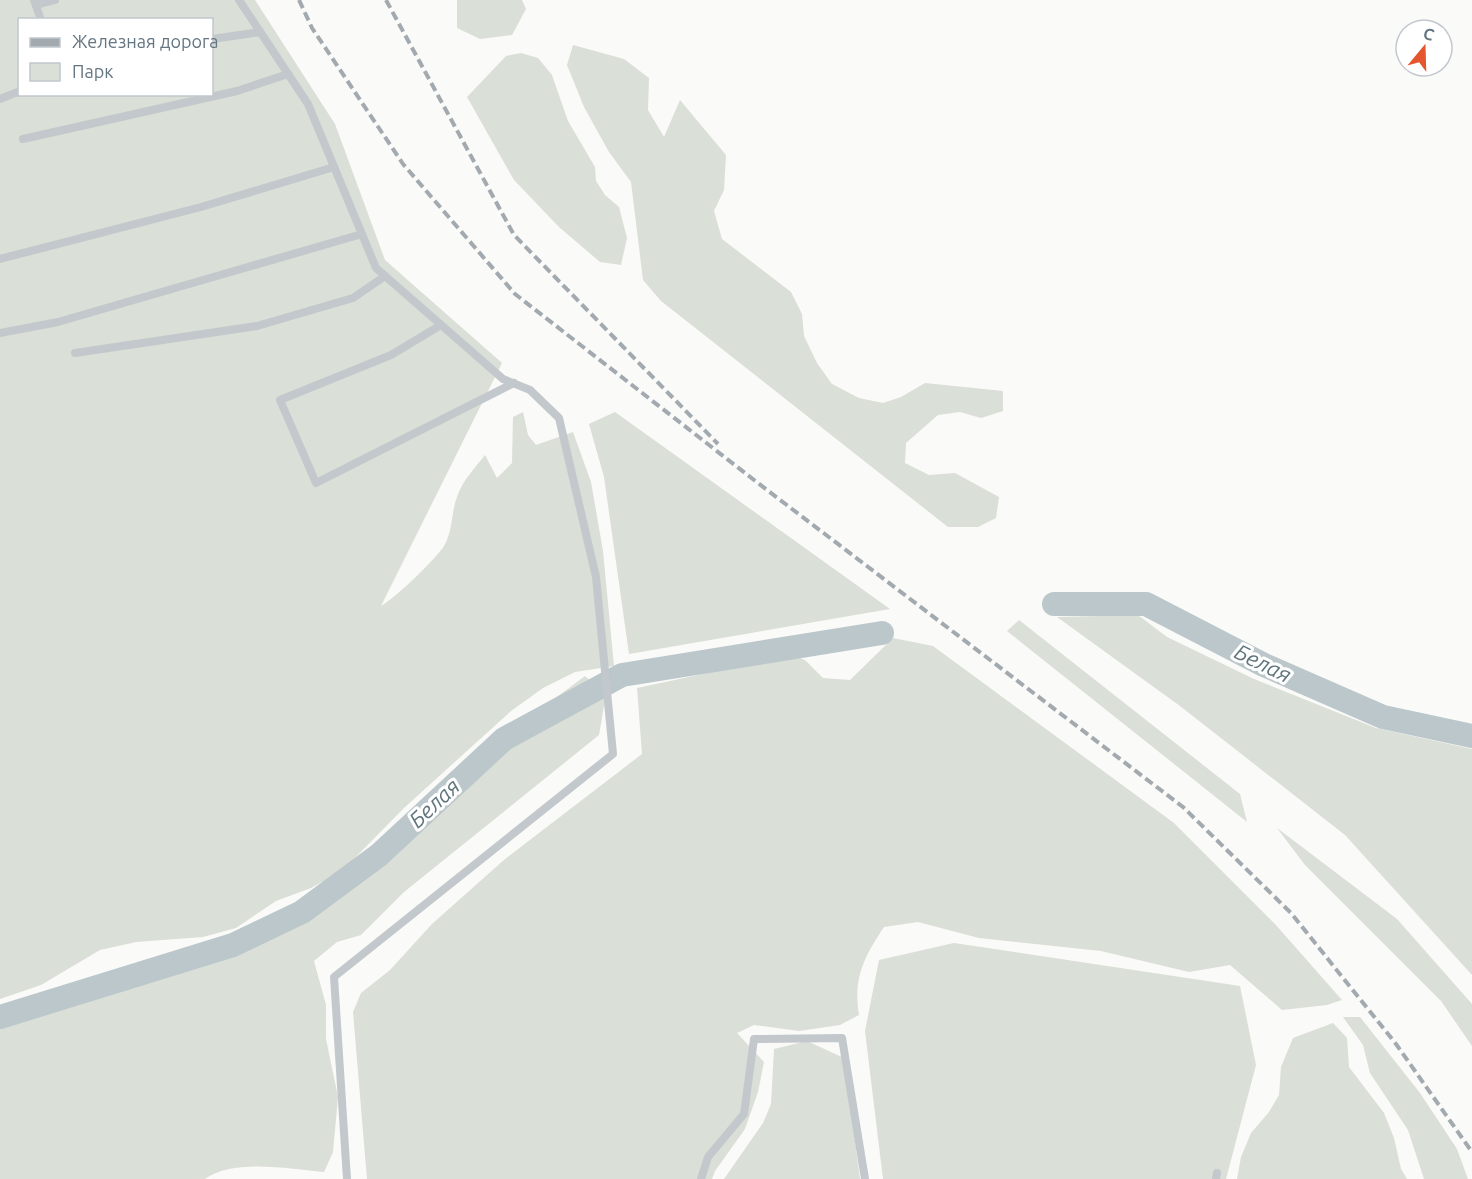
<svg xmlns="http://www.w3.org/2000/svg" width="1472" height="1179" viewBox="0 0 1472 1179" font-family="Ubuntu,sans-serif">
	<rect width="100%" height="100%" fill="#fafaf8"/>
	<g fill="#dadfd7" fill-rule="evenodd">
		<path d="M0,0H255L335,124L385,260L502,363L381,606C394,599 435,560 444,546C453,531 451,513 457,497C462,481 475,468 485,455L497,478L512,463L513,417L523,412L528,435L536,445L573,432L591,482L603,551L614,666L575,672L543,688L511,711L404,808L342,871L311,888L276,901L236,928L203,937L136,942L100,950L41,985L0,999ZM20,20H212V94H20Z"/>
		<polygon points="457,0 522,0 526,9 512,35 480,39 457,28"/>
		<polygon points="573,45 624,59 649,78 648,110 664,137 680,100 726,155 724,190 714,211 722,239 791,292 802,314 804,336 817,363 832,384 859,398 883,403 901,397 925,383 1003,391 1003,411 981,418 960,412 938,415 906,443 905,463 929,475 955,473 999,497 996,518 978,527 948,527 661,301 643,280 631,182 609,152 584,107 567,65"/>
		<polygon points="521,53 538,58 552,75 568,121 595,167 596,181 605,195 619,207 627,238 621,265 600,262 559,227 514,180 467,97 506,56"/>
		<polygon points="615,412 890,609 629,654 604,477 589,424"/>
		<polygon points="1138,615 1167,637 1254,679 1376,728 1472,749 1472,975 1345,835 1180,706 1057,617"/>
		<polygon points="1019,620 1240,794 1247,822 1007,631"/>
		<path d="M893,638L933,646L1174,823L1275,924L1342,1000L1327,1005L1282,1010L1230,965L1189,972L1101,951L979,938L918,922L884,927C864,957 853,978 859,1015L840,1025L799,1031L754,1025L737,1033L764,1062L758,1092L745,1129L715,1171L712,1179H367L353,1012L361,993L390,970L432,924L505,859L642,754L637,688L792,655L805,660L823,678L850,680Z"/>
		<path d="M585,676L606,694L599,735L404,892L361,935L337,942L314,961L326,1005V1039L338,1097L333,1152L324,1172C291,1169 233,1158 205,1179H0V1022L245,943L304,908L404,844L454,792L495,743Z"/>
		<polygon points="1277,828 1397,919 1472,1004 1472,1046 1441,1001 1305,865"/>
		<polygon points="954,943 1240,986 1256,1065 1226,1179 883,1179 865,1031 879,960"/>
		<polygon points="1343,1017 1360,1017 1420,1093 1457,1149 1468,1179 1424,1179 1408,1130 1370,1073 1363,1045"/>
		<polygon points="1333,1023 1347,1038 1349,1067 1384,1113 1394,1138 1401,1169 1407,1179 1237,1179 1241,1157 1251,1133 1269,1112 1279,1095 1281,1067 1293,1038"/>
		<polygon points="807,1041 844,1058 860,1179 724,1179 763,1123 771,1104 774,1049"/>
	</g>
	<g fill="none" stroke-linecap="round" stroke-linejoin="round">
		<g stroke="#bbc7cb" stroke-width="24">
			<polyline points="1054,604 1146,604 1264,665 1383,717 1472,736"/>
			<polyline points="0,1017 233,945 302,912 379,855 504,739 622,675 882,633"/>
		</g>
		<g stroke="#c3c8cc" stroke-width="8">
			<polyline points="34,0 41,20"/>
			<polyline points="239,0 308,104 376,268 503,379 530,390 559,418 596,577 613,754 334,977 347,1179"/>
			<polyline points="36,5 55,0"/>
			<polyline points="212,39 260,32"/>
			<polyline points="0,99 20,91"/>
			<polyline points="23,139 237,91 288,74"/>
			<polyline points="0,259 201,207 334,167"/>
			<polyline points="441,325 391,355 280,400 316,483 514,383"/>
			<polyline points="0,333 58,322 362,234"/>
			<polyline points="75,353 257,326 353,298 385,276"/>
			<polyline points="701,1179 708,1157 744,1114 754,1039 842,1038 865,1179"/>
			<polyline points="1216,1179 1217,1173"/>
		</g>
		<g stroke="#a2aab0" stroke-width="4" stroke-dasharray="9 4.5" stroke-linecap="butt">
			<polyline points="299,0 312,28 403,164 515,294 754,480 1183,807 1291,913 1396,1044 1472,1152"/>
			<polyline points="386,0 514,235 718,444"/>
		</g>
	</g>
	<g text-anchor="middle" stroke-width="6" stroke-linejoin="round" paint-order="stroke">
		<g font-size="22" font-style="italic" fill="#60757c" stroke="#fff">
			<text transform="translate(1263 663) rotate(26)" y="8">Белая</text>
			<text transform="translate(434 803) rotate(-43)" y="8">Белая</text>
		</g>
	</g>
	<rect x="18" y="18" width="195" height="78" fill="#ffffff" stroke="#c1c8cd" stroke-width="1.5"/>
	<rect x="30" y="38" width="30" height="9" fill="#a2aab0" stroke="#c1c8cd" stroke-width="1.5"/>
	<text x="72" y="48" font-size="18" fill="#657683">Железная дорога</text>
	<rect x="30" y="63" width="30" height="18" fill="#dadfd7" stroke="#c1c8cd" stroke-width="1.5"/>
	<text x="72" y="78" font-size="18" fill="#657683">Парк</text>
	<g transform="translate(1424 48) rotate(19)"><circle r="28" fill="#ffffff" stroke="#c1c8cd" stroke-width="1.5"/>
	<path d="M0-4.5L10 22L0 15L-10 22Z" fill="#e4572e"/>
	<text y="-9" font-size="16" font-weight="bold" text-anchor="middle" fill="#657683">С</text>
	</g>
</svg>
